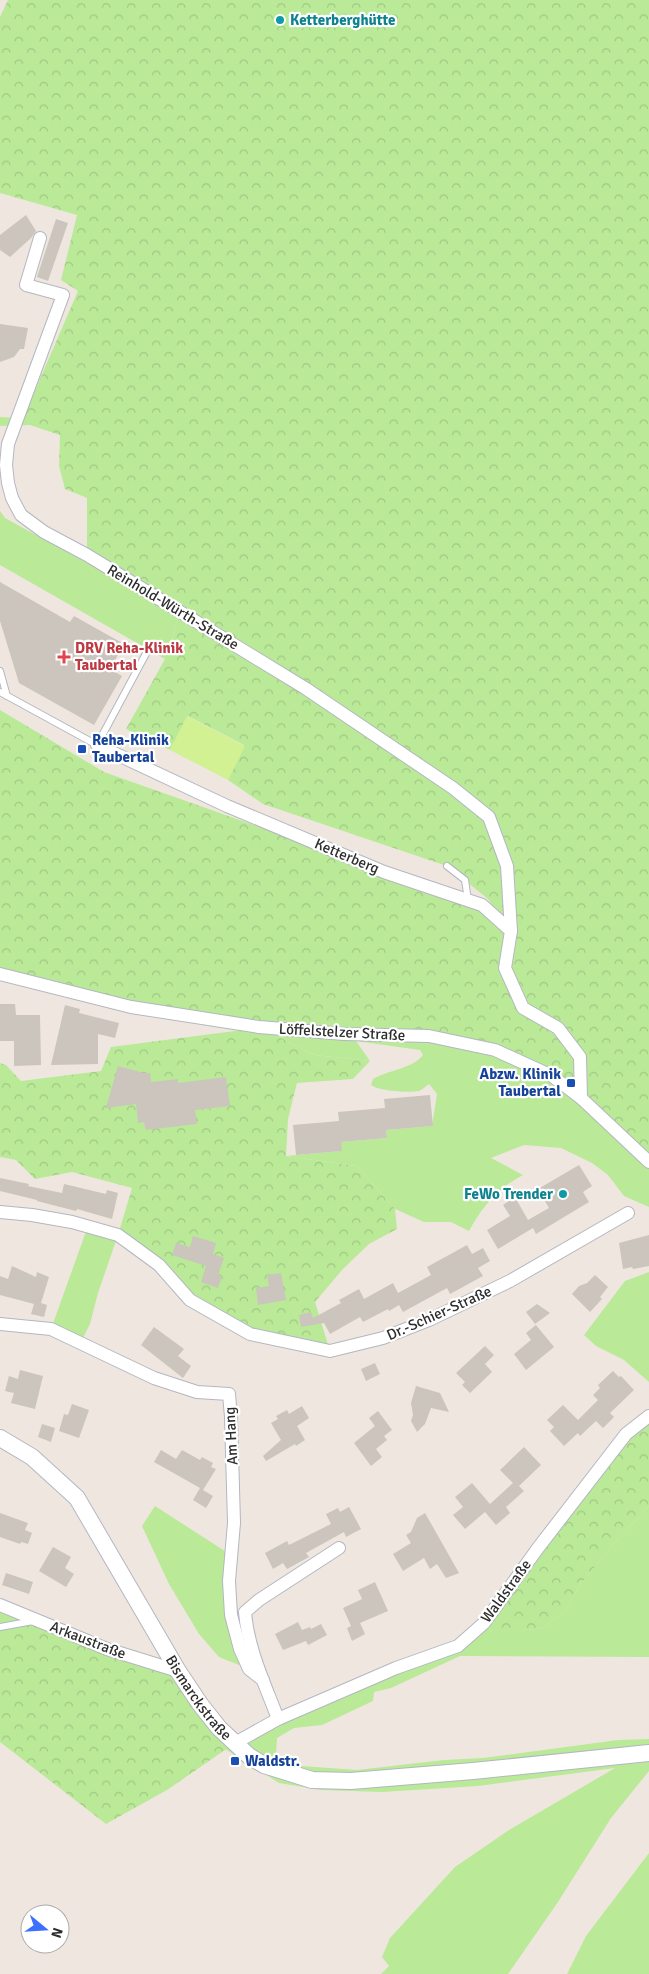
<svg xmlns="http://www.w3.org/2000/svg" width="649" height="1974" viewBox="0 0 649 1974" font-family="Signika,sans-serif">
	<defs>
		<pattern id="forest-crowns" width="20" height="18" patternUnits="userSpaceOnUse" patternTransform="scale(1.25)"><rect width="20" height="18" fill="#bae998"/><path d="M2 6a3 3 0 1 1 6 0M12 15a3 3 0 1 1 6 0" fill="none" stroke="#a0c883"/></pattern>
	</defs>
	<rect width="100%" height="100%" fill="#efe7df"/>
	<g fill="#bae998">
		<polygon points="0,511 5,518 87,563 87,555 180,613 165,659 0,565"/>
		<path d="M259,1027L429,1036L495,1050L552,1076L649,1162V1207L624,1196L608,1175L592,1163L561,1148L524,1145L491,1158L523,1175C498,1188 482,1207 469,1231L451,1222H424L395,1209L357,1166L286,1156L341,1151V1142L387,1138L386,1130L432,1126L437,1094L429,1084C426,1086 422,1090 419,1091C409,1093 378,1091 371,1085L373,1079C388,1070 412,1069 423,1055L420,1050L356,1041L370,1061L315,1055Z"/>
		<polygon points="88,1226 118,1235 98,1293 90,1324 81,1342 51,1329"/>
		<polygon points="649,1272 649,1382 624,1360 596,1346 584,1335 625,1281"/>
		<polygon points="155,1506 231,1555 229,1581 249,1669 219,1657 199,1634 169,1584 142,1526"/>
		<polygon points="649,1506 649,1657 460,1656 391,1688 374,1692 373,1701 322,1725 294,1728 277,1738 276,1754 302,1766 357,1770 444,1760 483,1758 618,1740 649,1739 649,1771 611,1818 558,1902 508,1974 381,1974 389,1966 382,1957 390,1938 455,1867 509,1830 615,1768 478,1786 382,1792 321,1790 279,1783 225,1749 235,1743 458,1646 484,1623 492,1631 521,1631 543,1628 566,1610 580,1585 616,1541"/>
		<polygon points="649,1853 649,1974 567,1974 586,1936"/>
	</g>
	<g fill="url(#forest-crowns)">
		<polygon points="8,0 649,0 649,1162 581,1098 495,1050 429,1036 261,1028 315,1055 370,1061 353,1079 297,1083 288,1119 286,1156 357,1166 395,1209 397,1229 369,1244 342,1270 315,1302 330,1351 250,1334 190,1300 118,1235 132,1188 72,1172 35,1179 16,1160 0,1157 0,1063 6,1065 21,1081 101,1071 111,1047 257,1028 0,974 0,710 104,772 468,901 509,929 488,899 447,866 263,804 228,780 244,745 188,716 170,750 126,729 165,659 180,613 87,555 87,498 65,489 59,466 60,435 30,425 0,426 0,417 19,418 24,416 78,291 61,280 77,215 0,193 0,17"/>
		<polygon points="649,1416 649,1506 616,1541 580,1585 566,1610 543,1628 521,1631 492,1631 484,1623 538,1548"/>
		<polygon points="0,1605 178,1671 235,1743 167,1790 106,1824 0,1742"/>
	</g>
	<polygon fill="#d1f193" points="187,716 245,746 228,780 170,750"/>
	<g fill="#cbc5bd">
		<polygon points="26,215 36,231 31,238 10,257 0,250 0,235"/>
		<polygon points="56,219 68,223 48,281 37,277"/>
		<polygon points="0,324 28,328 24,349 20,349 14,357 0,362"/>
		<polygon points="0,582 70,622 74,616 124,644 110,669 122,676 94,725 19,683 0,621"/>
		<polygon points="0,1004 15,1004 16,1015 40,1015 41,1065 14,1066 14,1041 0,1041"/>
		<polygon points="65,1005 80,1009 79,1013 119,1023 115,1038 98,1034 98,1064 51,1065"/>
		<polygon points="118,1066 144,1073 150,1073 151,1082 178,1079 178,1083 226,1077 230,1106 195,1110 197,1124 146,1130 144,1122 138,1123 136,1104 106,1108"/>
		<polygon points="430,1095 433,1126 386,1130 387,1138 341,1142 342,1151 296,1155 293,1125 339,1121 338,1112 385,1108 384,1099"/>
		<polygon points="579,1165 592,1186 583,1192 589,1202 536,1234 533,1228 498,1249 487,1230 510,1216 503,1205 515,1197 528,1220 549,1208 538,1189"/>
		<polygon points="0,1178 29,1184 28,1186 62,1193 64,1184 106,1194 107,1190 118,1193 112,1219 77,1209 76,1211 37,1201 37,1200 0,1191"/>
		<polygon points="649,1235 649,1266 633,1269 632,1267 623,1269 619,1243"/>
		<polygon points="193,1236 216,1243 213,1254 224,1258 218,1275 222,1276 218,1288 201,1282 206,1266 172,1255 176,1243 190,1247"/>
		<polygon points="467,1245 472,1254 483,1248 490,1261 478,1268 483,1276 450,1294 447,1288 403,1312 399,1305 389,1311 388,1309 363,1322 360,1317 330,1334 324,1323 301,1327 299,1315 311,1312 313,1318 341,1303 339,1300 359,1289 364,1299 393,1283 398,1293 431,1275 427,1267"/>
		<polygon points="12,1266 36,1277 37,1272 49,1277 41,1303 47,1305 44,1317 31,1314 34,1304 0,1295 0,1276 8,1279"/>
		<polygon points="281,1273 286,1300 258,1305 256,1288 269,1286 267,1275"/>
		<polygon points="595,1275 608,1287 600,1297 602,1299 590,1312 572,1294 579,1286 587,1283"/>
		<polygon points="537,1304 550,1313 535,1324 526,1312"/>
		<polygon points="536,1325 554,1347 526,1370 514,1354 531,1340 526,1333"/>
		<polygon points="154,1327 184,1349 178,1356 191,1366 183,1378 141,1345"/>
		<polygon points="485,1346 494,1355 485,1364 492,1372 470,1393 462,1385 465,1382 456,1373"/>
		<polygon points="375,1363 380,1374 366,1381 361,1369"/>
		<polygon points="20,1370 43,1376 35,1409 11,1403 14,1393 5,1391 9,1376 18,1379"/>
		<polygon points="613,1371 619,1377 621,1376 634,1390 610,1413 614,1417 603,1428 596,1421 580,1436 578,1433 564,1446 550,1431 554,1427 547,1420 563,1405 578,1420 598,1400 593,1395 600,1388 598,1385"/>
		<polygon points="416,1386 440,1393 449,1412 431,1408 425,1424 417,1432 411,1421 413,1415 411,1403"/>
		<polygon points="72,1404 89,1410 79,1438 59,1431 64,1414 68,1415"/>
		<polygon points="302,1406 309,1418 297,1426 305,1440 296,1446 295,1444 266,1461 263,1456 281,1440 271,1423 278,1419 276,1416 287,1410 289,1414"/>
		<polygon points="378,1411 392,1430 384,1436 387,1440 376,1449 382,1457 371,1466 354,1443 375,1426 369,1418"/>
		<polygon points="42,1424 55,1428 51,1442 38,1437"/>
		<polygon points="524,1447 541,1465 519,1486 524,1491 506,1507 510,1513 496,1525 485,1512 465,1529 453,1515 463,1507 455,1497 472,1483 490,1504 513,1483 500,1470"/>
		<polygon points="161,1450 176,1459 182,1450 200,1460 202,1457 213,1463 211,1467 216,1469 203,1490 213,1496 206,1508 193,1500 200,1488 154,1462"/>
		<polygon points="349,1507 361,1529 346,1537 344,1532 306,1553 309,1557 287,1569 283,1563 273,1569 265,1553 287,1541 289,1545 331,1524 326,1514 338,1508 340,1512"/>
		<polygon points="0,1513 28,1523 25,1530 32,1533 28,1544 21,1542 20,1544 0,1537"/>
		<polygon points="425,1513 459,1573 446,1578 437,1564 430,1569 424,1558 403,1571 393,1554 411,1543 406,1535 411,1532 417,1518"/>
		<polygon points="53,1547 71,1557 65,1568 74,1574 66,1587 39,1571"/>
		<polygon points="6,1573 33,1582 29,1594 2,1585"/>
		<polygon points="375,1582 388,1611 360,1623 365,1634 352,1641 347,1628 351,1626 343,1608 362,1599 358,1590"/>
		<polygon points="298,1622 302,1630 310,1627 311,1629 321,1624 327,1635 308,1645 306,1641 283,1650 275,1634"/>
	</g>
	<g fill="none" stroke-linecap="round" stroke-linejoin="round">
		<g stroke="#b3b7c1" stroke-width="8">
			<g id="service">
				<polyline points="0,671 7,696"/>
				<polyline points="0,692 97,745 149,648"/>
				<polyline points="447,866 465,880 468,900"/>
				<polyline points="0,1627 33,1621"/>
			</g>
		</g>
		<g stroke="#b3b7c1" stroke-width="14">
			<g id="minor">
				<polyline points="40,238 26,285 63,295 8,444 6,465 8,483 12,498 21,515 44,532 87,555 305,688 453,788 489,817 507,866 511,931"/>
				<polyline points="97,745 227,806 384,872 482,905 511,931 505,968 523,1008 558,1028 580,1057 581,1098"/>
				<polyline points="0,974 131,1007 259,1027 344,1034 429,1036 495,1050 552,1076 581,1098 649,1162"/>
				<polyline points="0,1212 32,1215 72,1222 118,1235 159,1265 190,1300 250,1334 330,1351 383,1338 429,1320 510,1281 628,1213"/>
				<polyline points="0,1324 51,1329 154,1378 197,1392 229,1394 231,1417 234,1523 229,1581 231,1615 240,1649 249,1669 263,1680"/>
				<polyline points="0,1605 107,1649 178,1671"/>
				<path d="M278,1719C265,1684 248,1650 245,1612L259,1600L339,1548"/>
				<polyline points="235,1743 278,1719 396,1668 458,1646 484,1623 538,1548 626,1434 649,1416"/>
			</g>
		</g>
		<g stroke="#b3b7c1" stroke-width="18">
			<g id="tertiary">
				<path id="s1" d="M0,1438L32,1457L77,1498L178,1671L200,1704L219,1728L249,1756L264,1765L312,1780L351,1781L473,1771L649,1753"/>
			</g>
		</g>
		<use href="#service" stroke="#fff" stroke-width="6"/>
		<use href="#minor" stroke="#fff" stroke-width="12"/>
		<use href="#tertiary" stroke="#fff" stroke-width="16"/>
	</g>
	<g fill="#0f9aa8" stroke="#fff" stroke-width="2">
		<circle cx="280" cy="20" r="5"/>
		<circle cx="563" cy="1194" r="5"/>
	</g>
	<path fill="#e0444e" stroke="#fff" stroke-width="2" d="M61.5 649.5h5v5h5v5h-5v5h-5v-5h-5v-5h5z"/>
	<g fill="#1a4fb4" stroke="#fff" stroke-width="2">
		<rect x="77" y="744" width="10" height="10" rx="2.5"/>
		<rect x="566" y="1078" width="10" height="10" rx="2.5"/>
		<rect x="230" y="1756" width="10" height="10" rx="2.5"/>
	</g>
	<g text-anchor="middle" stroke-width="4.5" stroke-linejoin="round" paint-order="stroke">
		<g font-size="15" font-weight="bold" fill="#0d838f" stroke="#fff" text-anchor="start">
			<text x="290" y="25">Ketterberghütte</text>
			<text x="553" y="1199" text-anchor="end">FeWo Trender</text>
		</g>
		<g font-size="15" fill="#2d2d2d" stroke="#fff">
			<text transform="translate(173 607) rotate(31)" y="5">Reinhold-Würth-Straße</text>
			<text transform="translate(347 856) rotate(23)" y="5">Ketterberg</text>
			<text transform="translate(342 1032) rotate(3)" y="5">Löffelstelzer Straße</text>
			<text transform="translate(439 1313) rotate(-24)" y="5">Dr.-Schier-Straße</text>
			<text transform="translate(231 1436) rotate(-93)" y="5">Am Hang</text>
			<text transform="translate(506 1591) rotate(-54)" y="5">Waldstraße</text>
			<text transform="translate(88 1640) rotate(21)" y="5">Arkaustraße</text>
			<text dy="5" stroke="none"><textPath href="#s1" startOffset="332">Bismarckstraße</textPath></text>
		</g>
		<g font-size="15" font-weight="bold" fill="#be3a42" stroke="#fff" text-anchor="start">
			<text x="75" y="653">DRV Reha-Klinik<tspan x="75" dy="17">Taubertal</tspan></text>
		</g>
		<g font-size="15" font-weight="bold" fill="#164399" stroke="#fff" text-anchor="start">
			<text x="92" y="745">Reha-Klinik<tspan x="92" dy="17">Taubertal</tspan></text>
			<text x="561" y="1079" text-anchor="end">Abzw. Klinik<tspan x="561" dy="17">Taubertal</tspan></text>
			<text x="245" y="1766">Waldstr.</text>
		</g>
	</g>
	<g transform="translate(45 1929) rotate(108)"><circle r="24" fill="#ffffff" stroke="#ababab"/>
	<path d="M0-4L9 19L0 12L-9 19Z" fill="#3c71ff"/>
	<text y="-8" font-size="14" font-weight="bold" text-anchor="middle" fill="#2d2d2d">N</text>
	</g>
</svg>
